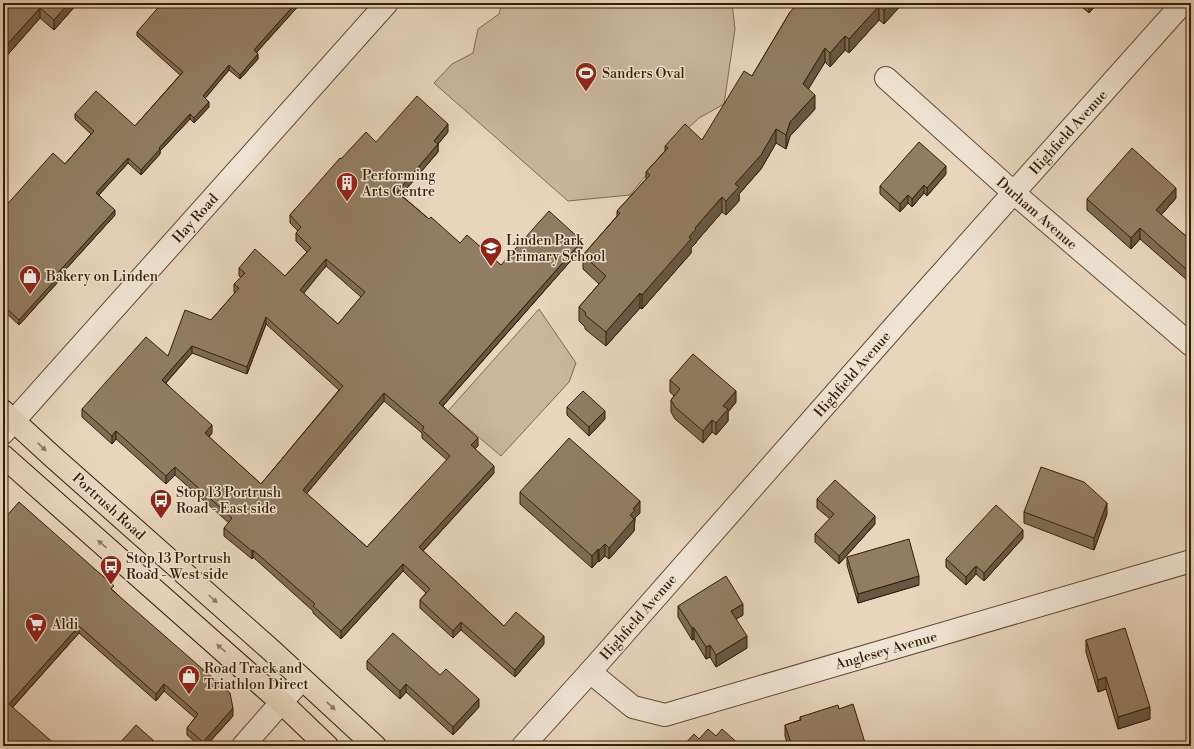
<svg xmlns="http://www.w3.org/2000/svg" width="1194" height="749" viewBox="0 0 1194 749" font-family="'Libre Bodoni',serif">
	<rect width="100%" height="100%" fill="#e7d5bc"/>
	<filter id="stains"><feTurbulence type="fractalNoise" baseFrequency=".005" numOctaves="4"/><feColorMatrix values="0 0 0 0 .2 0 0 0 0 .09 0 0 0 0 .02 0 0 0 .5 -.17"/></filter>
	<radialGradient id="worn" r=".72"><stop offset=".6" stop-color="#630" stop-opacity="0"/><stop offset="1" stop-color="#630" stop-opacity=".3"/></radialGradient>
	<g fill="#c9b69c" stroke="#806a4e">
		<polygon points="502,3 732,3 735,29 724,104 699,118 673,142 630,195 568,201 434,83 452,64 473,53 478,29 499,14"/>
		<polygon points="539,309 576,363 569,382 501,456 448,411"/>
	</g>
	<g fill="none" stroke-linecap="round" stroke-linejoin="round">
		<g stroke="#624b2f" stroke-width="24">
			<g id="minor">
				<polyline points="886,78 1014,193 1191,345"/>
				<polyline points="3,433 387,3"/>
				<polyline points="590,672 633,707 665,715 1191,561"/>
				<polyline points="243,746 302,679"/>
				<polyline points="523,746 590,672 900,320 1183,3"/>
			</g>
		</g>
		<g stroke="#361d00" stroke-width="24">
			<g id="trunk">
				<polyline points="3,411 53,457 271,650 375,746"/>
				<polyline points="3,456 281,702 327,746"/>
			</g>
		</g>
		<use href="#minor" stroke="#efe4d3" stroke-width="22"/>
		<use href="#trunk" stroke="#e7d5bc" stroke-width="22"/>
	</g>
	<g fill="#7e6c54" stroke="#361d00" fill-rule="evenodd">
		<polygon points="3,3 78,3 54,30 40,18 3,60"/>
		<polygon points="301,3 257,52 258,59 240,79 229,70 205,98 209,107 194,123 190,119 160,151 160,154 141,175 128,163 99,195 115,215 57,279 57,283 19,325 3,310 3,209 65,164 91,134 75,119 75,114 135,126 180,75 137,36 137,32"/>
		<polygon points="903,3 884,24 879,20 849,53 845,50 830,67 825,62 808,89 815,109 790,136 786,149 776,143 761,169 739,194 739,201 726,215 722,212 696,242 696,243 691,248 691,253 642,309 640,308 606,346 585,329 585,327 579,321 579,307 599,284 583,269 583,255 617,216 617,211 646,179 646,172 665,151 665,146 702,140 752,76 790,12"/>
		<polygon points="1077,3 1098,3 1089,13"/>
		<path d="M448,132L438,144V152L401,195L429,219L460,243L501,265L582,248L443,406L478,446L475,449L494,473L423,551L504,626L544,644L515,677L461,630L453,638L420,608V600L426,593L403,571L341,639L313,613V611L253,557L252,559L224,536V528L229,523L175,475L166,484L116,439L112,444L82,417V409L168,356L211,320L235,293L234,292V284L241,277L239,276V268L285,276L307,252L296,241V233L298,231L290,223V215L341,159L376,142ZM326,266L361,297L338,324L303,293ZM266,324L339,390L261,484L209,437L212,433L166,383L192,353L247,374ZM384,401L422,433V438L447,460L367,547L306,494Z"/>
		<polygon points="946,174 927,196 924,193 912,207 908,203 900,212 880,194 880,186"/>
		<polygon points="1176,198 1161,215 1187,237 1191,232 1187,280 1140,239 1131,249 1087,210 1087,199"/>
		<polygon points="670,380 736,402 728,412 728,421 716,435 712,432 703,443 675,419 671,412 671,400 674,396 670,392"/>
		<polygon points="567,407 605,419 589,436 567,415"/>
		<polygon points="520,492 640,513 635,518 634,531 609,559 605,556 599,562 598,561 592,568 520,504"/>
		<polygon points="817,499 875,524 839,564 815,542 815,534 830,519 817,508"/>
		<polygon points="1024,512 1107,514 1094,550 1024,523"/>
		<polygon points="3,520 114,591 233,716 206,746 200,746 187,735 187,728 195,718 164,691 156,701 79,633 13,707 3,746"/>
		<polygon points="1023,538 984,581 976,574 966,585 946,567 946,559"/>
		<polygon points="847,557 919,585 858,603 847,565"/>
		<polygon points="678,606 743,615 736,619 747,648 716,667 710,657 706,659 694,639 692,640 678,617"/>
		<polygon points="1086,640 1150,719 1118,729 1106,689 1098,692 1086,652"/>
		<polygon points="367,661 440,675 479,707 453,735 406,692 400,699 367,669"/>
		<polygon points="839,709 866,746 788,746 785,736 785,725 800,720 800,717"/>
	</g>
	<g fill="#665845" stroke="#361d00">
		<polygon points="69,3 78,3 54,30 54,20"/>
		<polygon points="296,3 301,3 254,55 254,50"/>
		<polygon points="890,3 903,3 884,24 884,10"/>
		<polygon points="1089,3 1098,3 1089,13"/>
		<polygon points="879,6 879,20 849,53 849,39"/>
		<polygon points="40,8 40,18 3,60 3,49"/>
		<polygon points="845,36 845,50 830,67 830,53"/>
		<polygon points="825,48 825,62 803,98 803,84"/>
		<polygon points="258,54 258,59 240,79 240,75"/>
		<polygon points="229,65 229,70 203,101 203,96"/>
		<polygon points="815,95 815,109 790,136 786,149 786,135 790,122"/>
		<polygon points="209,102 209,107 194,123 194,118"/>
		<polygon points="190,114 190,119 160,151 160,154 141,175 141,170 159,148"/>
		<polygon points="448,124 448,132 434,149 434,141"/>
		<polygon points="776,129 776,143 761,169 739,194 739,201 726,215 726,201 735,184"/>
		<polygon points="438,144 438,152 397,200 397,192"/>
		<polygon points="128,158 128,163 96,198 96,193"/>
		<polygon points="946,166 946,174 927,196 927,188"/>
		<polygon points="924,185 924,193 912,207 912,199"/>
		<polygon points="1176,188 1176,198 1156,221 1156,210"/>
		<polygon points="908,195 908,203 900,212 900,204"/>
		<polygon points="722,197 722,212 696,242 696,243 691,248 691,253 642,309 642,295 689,237 695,228"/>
		<polygon points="115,210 115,215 57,279 57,283 19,325 19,320 55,276"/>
		<polygon points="1140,228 1140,239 1131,249 1131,238"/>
		<polygon points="582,241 582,248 439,410 439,403"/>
		<polygon points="326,259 326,266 300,298 300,290"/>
		<polygon points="1191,266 1191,276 1187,280 1187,270"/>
		<polygon points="640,293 640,308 606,346 606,332"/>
		<polygon points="266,317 266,324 247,374 247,367"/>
		<polygon points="192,346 192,353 162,387 162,380"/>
		<polygon points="736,391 736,402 728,412 728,421 716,435 716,423 723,406"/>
		<polygon points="384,393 384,401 303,498 303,490"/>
		<polygon points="605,411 605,419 589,436 589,427"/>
		<polygon points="712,420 712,432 703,443 703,431"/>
		<polygon points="212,425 212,433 205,441 205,433"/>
		<polygon points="116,431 116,439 112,444 112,436"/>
		<polygon points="478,438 478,446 471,453 471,445"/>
		<polygon points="494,466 494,473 419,555 419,547"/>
		<polygon points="175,467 175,475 166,484 166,476"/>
		<polygon points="640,501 640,513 635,518 634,531 609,559 609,548 633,509"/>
		<polygon points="1107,503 1107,514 1094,550 1094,538"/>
		<polygon points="875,516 875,524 839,564 839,556"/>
		<polygon points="1023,530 1023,538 984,581 984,573"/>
		<polygon points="605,544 605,556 599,562 599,550"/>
		<polygon points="598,549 598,561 592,568 592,556"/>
		<polygon points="253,550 253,557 252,559 252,551"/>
		<polygon points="403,564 403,571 341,639 341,631"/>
		<polygon points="976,566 976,574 966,585 966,577"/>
		<polygon points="919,576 919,585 858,603 858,594"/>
		<polygon points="743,604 743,615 731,622 731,611"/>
		<polygon points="461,622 461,630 453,638 453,631"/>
		<polygon points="79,626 79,633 9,711 9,704"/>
		<polygon points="692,628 694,628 694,639 692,640"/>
		<polygon points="544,636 544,644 515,677 515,670"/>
		<polygon points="747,636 747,648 716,667 716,655"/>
		<polygon points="710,645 710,657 706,659 706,647"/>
		<polygon points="1106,677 1106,689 1098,692 1098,680"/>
		<polygon points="164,684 164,691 156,701 156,694"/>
		<polygon points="406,684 406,692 400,699 400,691"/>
		<polygon points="479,699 479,707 453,735 453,727"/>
		<polygon points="1150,707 1150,719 1118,729 1118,717"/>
		<polygon points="233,708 233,716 206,746 203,746 203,742"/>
		<polygon points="154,741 154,746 149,746"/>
	</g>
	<g fill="#927d62" stroke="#361d00" fill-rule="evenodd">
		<polygon points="3,3 69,3 54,20 40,8 3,49"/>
		<polygon points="162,3 296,3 254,50 258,54 240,75 229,65 203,96 209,102 194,118 190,114 159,148 160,149 141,170 128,158 96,193 115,210 55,276 57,278 19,320 3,305 3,209 53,153 65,164 94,131 75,114 96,91 135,126 183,72 137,32"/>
		<polygon points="798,3 890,3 884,10 879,6 849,39 845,36 830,53 825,48 803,84 815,95 790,122 786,135 776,129 761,155 735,184 739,187 726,201 722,197 695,228 696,229 689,237 691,239 642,295 640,293 606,332 585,315 586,313 579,307 606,276 583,255 620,213 617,211 650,175 646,172 668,148 665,146 685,124 702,140 744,71 752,76 790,12"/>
		<path d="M417,96L448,124L434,141L438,144L397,192L429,219L431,217L460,243L467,235L501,265L549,211L582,241L439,403L478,438L471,445L494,466L419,547L504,626L516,612L544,636L515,670L461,622L453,631L420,600L430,589L403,564L341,631L313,606L315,604L253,550L252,551L224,528L232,518L175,467L166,476L116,431L112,436L82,409L146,337L168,356L185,310L211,320L239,288L234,284L245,273L239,268L255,249L285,276L311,248L296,233L301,227L290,215L340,158L341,159L366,132L376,142ZM326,259L365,292L338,324L300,290ZM266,317L343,386L261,484L205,433L212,425L162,380L192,346L247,367ZM384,393L424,427L422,430L450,456L367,547L303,490Z"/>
		<polygon points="919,142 946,166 927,188 924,185 912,199 908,195 900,204 880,186"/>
		<polygon points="1132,148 1176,188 1156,210 1187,237 1191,232 1191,266 1187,270 1140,228 1131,238 1087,199"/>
		<polygon points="693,354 736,391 723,406 728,409 716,423 712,420 703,431 675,407 671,400 680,389 670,380"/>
		<polygon points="583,391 605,411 589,427 567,407"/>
		<polygon points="569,438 640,501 633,509 635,510 630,515 634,519 609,548 605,544 599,550 598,549 592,556 520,492"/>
		<polygon points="1041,467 1084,482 1107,503 1094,538 1024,512"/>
		<polygon points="835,480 875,516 839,556 815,534 834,514 817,499"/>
		<polygon points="19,502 114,586 111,589 230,693 233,708 203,742 187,728 198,714 164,684 156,694 79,626 9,704 57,746 3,746 3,520"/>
		<polygon points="996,505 1023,530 984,573 976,566 966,577 946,559"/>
		<polygon points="909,539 919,576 858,594 847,557"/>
		<polygon points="726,576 743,604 731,611 747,636 716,655 710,645 706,647 694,628 692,628 678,606"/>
		<polygon points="1125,628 1150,707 1118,717 1106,677 1098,680 1086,640"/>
		<polygon points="393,633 440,675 446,669 479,699 453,727 406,684 400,691 367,661"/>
		<polygon points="853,704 866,746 792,746 785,725 801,720 800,717 838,705 839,709"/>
		<polygon points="136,725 154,741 149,746 117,746"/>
		<polygon points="708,729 716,736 722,729 741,746 683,746 694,734 699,739"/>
		<polygon points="295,741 300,746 274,746 278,742"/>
	</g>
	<defs><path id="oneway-solid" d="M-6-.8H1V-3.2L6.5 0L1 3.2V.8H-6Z"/></defs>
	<g fill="#8e795e">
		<use href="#oneway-solid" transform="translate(42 447) rotate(43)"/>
		<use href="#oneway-solid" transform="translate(102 544) rotate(-139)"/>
		<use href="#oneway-solid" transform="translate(213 599) rotate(42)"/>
		<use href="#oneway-solid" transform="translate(221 648) rotate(-139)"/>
		<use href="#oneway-solid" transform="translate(331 706) rotate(43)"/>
	</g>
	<defs>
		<g id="stadium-pin" transform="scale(1.15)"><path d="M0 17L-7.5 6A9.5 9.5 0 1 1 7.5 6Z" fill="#8f2418" stroke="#efe4d3"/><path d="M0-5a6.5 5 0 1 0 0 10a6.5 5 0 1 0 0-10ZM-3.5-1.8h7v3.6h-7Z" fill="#fff"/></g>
		<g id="building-pin" transform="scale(1.15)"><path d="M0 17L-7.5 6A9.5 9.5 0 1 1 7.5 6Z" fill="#8f2418" stroke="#efe4d3"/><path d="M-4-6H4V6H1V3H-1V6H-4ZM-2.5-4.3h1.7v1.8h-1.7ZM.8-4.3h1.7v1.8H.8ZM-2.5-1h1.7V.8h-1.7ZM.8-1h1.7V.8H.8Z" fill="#fff"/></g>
		<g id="school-pin" transform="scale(1.15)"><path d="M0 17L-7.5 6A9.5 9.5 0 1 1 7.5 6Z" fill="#8f2418" stroke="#efe4d3"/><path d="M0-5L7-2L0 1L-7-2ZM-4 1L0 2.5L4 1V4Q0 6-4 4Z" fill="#fff"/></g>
		<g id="shop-pin" transform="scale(1.15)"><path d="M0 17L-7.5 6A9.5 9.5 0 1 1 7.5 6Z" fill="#8f2418" stroke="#efe4d3"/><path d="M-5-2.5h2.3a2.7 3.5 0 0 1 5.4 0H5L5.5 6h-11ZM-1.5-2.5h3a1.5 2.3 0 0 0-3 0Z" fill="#fff"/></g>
		<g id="bus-pin" transform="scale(1.15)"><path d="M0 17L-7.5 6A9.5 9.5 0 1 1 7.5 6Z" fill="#8f2418" stroke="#efe4d3"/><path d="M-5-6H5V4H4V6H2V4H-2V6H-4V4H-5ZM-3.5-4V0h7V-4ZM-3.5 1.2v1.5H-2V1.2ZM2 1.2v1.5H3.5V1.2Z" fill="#fff"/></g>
		<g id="supermarket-pin" transform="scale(1.15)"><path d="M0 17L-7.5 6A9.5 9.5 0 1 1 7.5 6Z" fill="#8f2418" stroke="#efe4d3"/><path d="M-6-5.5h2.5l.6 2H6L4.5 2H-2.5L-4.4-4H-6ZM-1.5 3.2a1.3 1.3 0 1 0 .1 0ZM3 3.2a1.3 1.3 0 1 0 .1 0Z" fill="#fff"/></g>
	</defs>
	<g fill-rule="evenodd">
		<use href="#stadium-pin" x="586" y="73"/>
		<use href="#building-pin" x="347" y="183"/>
		<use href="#school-pin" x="491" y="248"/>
		<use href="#shop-pin" x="30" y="276"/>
		<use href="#bus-pin" x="161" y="500"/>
		<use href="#bus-pin" x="111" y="566"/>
		<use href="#supermarket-pin" x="36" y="624"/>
		<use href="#shop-pin" x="189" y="676"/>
	</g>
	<g text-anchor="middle" stroke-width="3" stroke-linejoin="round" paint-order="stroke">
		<g font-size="14" fill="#361d00" stroke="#efe4d3" text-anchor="start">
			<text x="602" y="78">Sanders Oval</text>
			<text x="362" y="180">Performing<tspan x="362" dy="16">Arts Centre</tspan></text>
			<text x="506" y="245">Linden Park<tspan x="506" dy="16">Primary School</tspan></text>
			<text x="46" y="281">Bakery on Linden</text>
			<text x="176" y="497">Stop 13 Portrush<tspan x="176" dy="16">Road - East side</tspan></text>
			<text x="126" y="563">Stop 13 Portrush<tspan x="126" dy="16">Road - West side</tspan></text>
			<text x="52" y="629">Aldi</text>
			<text x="204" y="673">Road Track and<tspan x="204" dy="16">Triathlon Direct</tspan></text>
		</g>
		<g font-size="14" fill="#361d00" stroke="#efe4d3">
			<text transform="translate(1068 132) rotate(-48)" y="5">Highfield Avenue</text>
			<text transform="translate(1037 213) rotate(41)" y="5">Durham Avenue</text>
			<text transform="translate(195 218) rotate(-48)" y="5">Hay Road</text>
			<text transform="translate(852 374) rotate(-49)" y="5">Highfield Avenue</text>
			<text transform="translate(109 506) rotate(42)" y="5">Portrush Road</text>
			<text transform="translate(638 617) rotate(-49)" y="5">Highfield Avenue</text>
			<text transform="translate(886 650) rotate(-16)" y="5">Anglesey Avenue</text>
		</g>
	</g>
	<rect width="1194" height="749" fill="none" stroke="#e7d5bc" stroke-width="16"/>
	<rect x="4" y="4" width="1186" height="741" fill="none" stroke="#361d00" stroke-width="2"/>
	<rect x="8" y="8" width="1178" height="733" fill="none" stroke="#361d00"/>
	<rect width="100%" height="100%" filter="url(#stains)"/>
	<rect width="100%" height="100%" fill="url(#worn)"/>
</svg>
